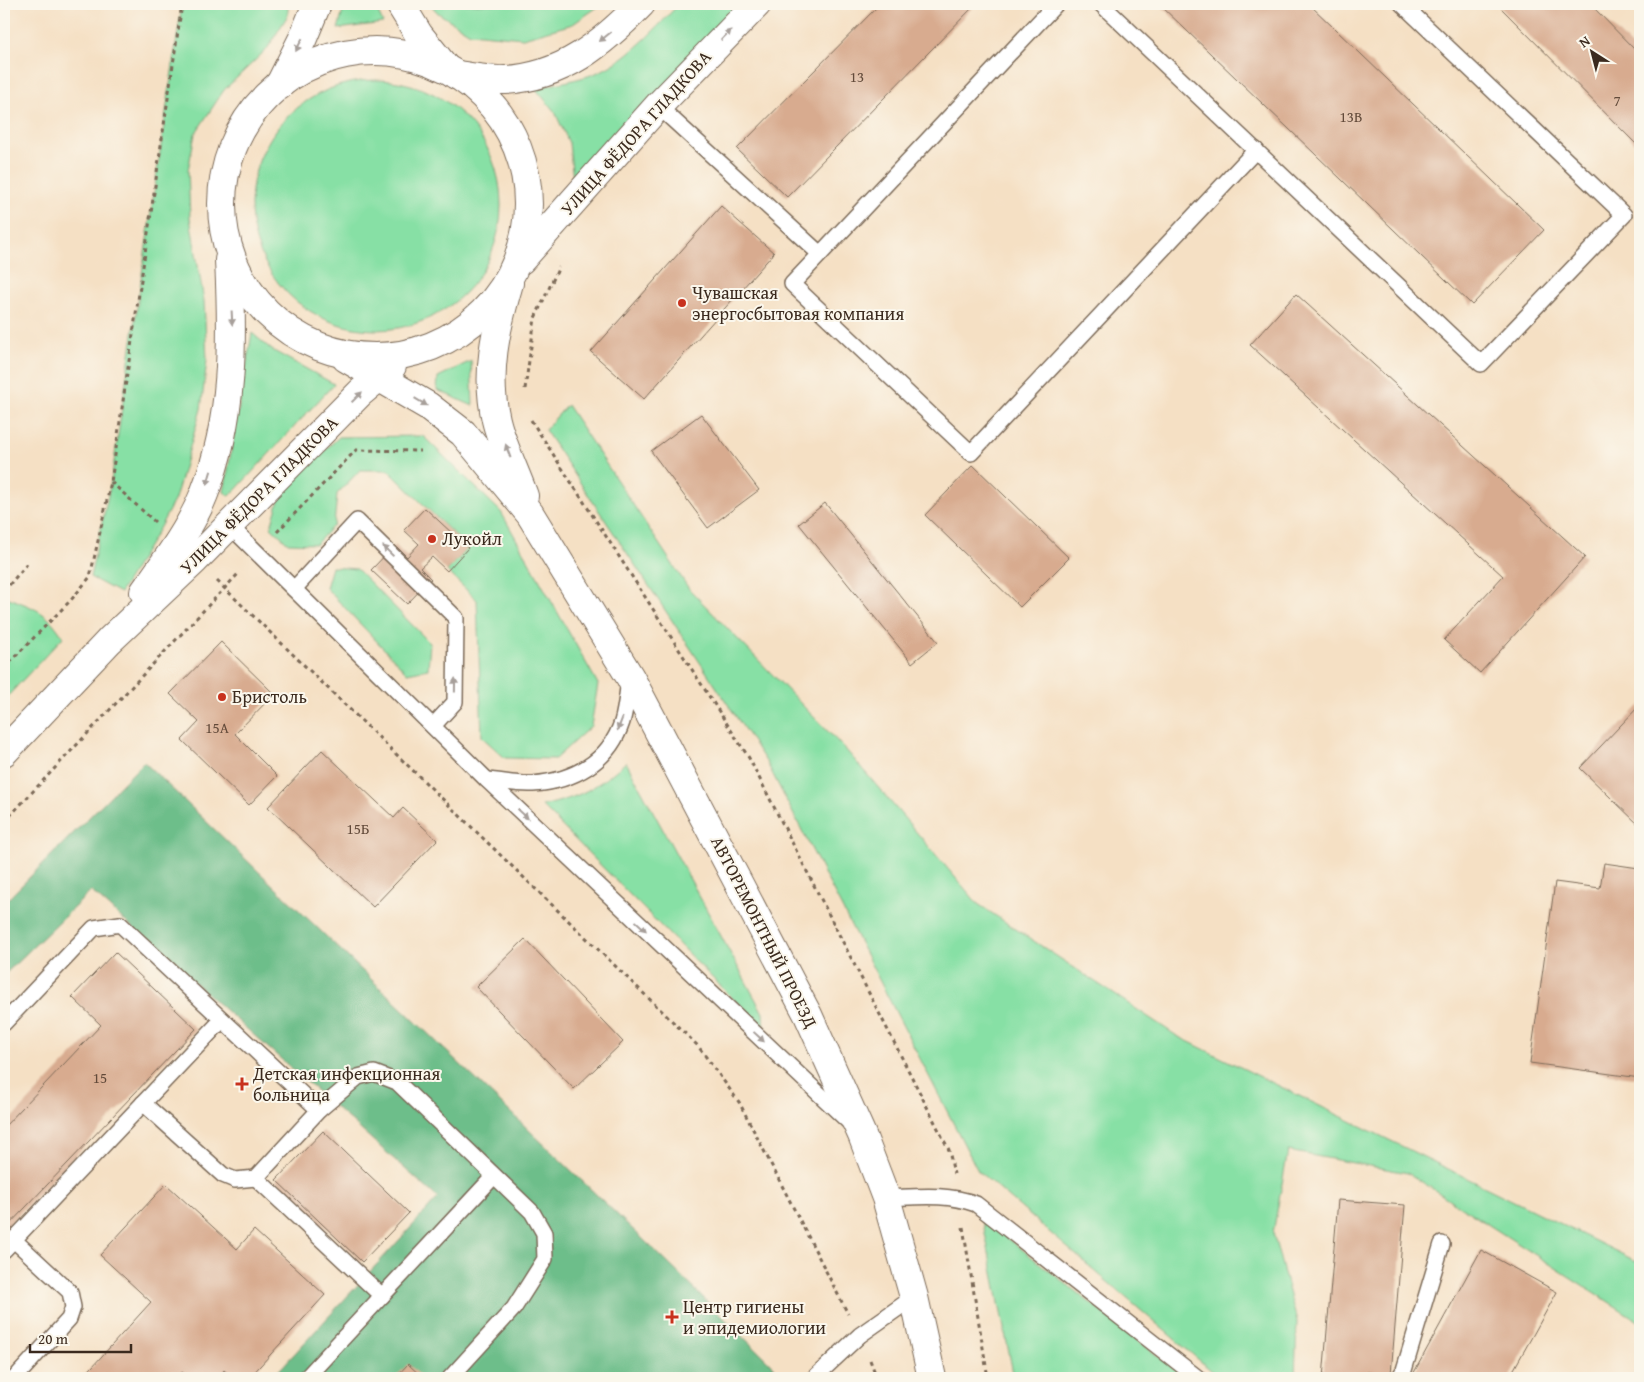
<svg xmlns="http://www.w3.org/2000/svg" width="1644" height="1382" viewBox="0 0 1644 1382" font-family="'Gentium Book Plus',serif">
	<rect width="100%" height="100%" fill="#fbf7ec"/>
	<filter id="ink" filterUnits="userSpaceOnUse"><feTurbulence type="fractalNoise" baseFrequency=".02" numOctaves="2"/><feDisplacementMap in="SourceGraphic" scale="10" xChannelSelector="R" yChannelSelector="G"/><feConvolveMatrix kernelMatrix="1 2 1 2 8 2 1 2 1" color-interpolation-filters="sRGB"/></filter>
	<filter id="wash" filterUnits="userSpaceOnUse"><feTurbulence type="fractalNoise" baseFrequency=".0096" numOctaves="4" result="noise"/><feDisplacementMap in="SourceGraphic" scale="20" xChannelSelector="R" yChannelSelector="G"/><feGaussianBlur stdDeviation="1.12" result="paint"/><feColorMatrix in="noise" values="0 0 0 0 0 0 0 0 0 0 0 0 0 0 0 0 0 1.4 0 .05"/><feComposite in="paint" operator="in"/></filter>
	<g filter="url(#wash)">
		<rect width="100%" height="100%" fill="#f5e0c4"/>
		<g fill="#87e0a5" stroke="#618562">
			<polygon points="182,4 288,4 288,15 267,49 224,90 195,134 188,170 190,218 204,301 207,360 201,409 175,499 160,527 120,593 90,577 111,482"/>
			<polygon points="345,4 374,4 383,23 338,29"/>
			<polygon points="430,4 602,4 573,24 523,38 470,33 438,13"/>
			<path d="M679,4H742L574,188L569,143L555,112L535,88C550,85 566,82 581,78C622,68 651,33 679,4Z"/>
			<circle cx="376" cy="205" r="125"/>
			<polygon points="252,333 272,350 334,384 230,496 224,492"/>
			<polygon points="471,361 473,406 437,390 438,377"/>
			<polygon points="567,405 689,589 846,750 978,904 1177,1036 1640,1263 1640,1322 1408,1173 1288,1151 1273,1233 1297,1321 1295,1378 1220,1378 978,1171 767,763 545,430"/>
			<polygon points="423,436 501,512 598,684 591,726 555,759 505,758 482,737 477,600 447,571 468,548 388,470 360,470 337,494 334,525 316,544 288,543 271,527 282,490 339,437"/>
			<polygon points="332,567 357,569 430,643 428,669 407,673 326,588"/>
			<path d="M4,596C33,608 45,609 63,637L4,700Z"/>
			<path d="M626,762L763,1013L764,1030L542,806C581,797 596,788 626,762Z"/>
			<polygon points="982,1218 1186,1378 1014,1378"/>
		</g>
		<polygon fill="#6dbe8a" stroke="#547454" points="144,762 670,1265 775,1368 765,1378 272,1378 438,1198 91,891 4,975 4,903"/>
		<g id="blocks">
			<g fill="#d8ab8f">
				<polygon points="880,4 976,4 787,197 737,149"/>
				<polygon points="1159,4 1309,4 1544,230 1472,305"/>
				<polygon points="1501,4 1590,4 1640,55 1640,148 1499,6"/>
				<polygon points="721,206 774,253 644,399 591,352"/>
				<polygon points="1296,294 1585,557 1480,673 1444,640 1503,576 1250,345"/>
				<polygon points="701,414 759,490 708,528 651,451"/>
				<polygon points="973,465 1069,558 1020,607 925,515"/>
				<polygon points="825,503 938,642 912,663 799,524"/>
				<polygon points="425,508 468,548 447,571 432,557 420,568 431,579 407,604 371,570 395,545 407,557 419,544 404,530"/>
				<polygon points="221,642 274,694 235,734 277,776 249,805 182,740 199,722 170,694"/>
				<polygon points="1640,705 1640,826 1580,768"/>
				<polygon points="322,750 394,818 403,808 437,840 373,907 268,807"/>
				<polygon points="1604,863 1639,868 1637,886 1640,887 1640,1078 1530,1063 1555,882 1600,888"/>
				<polygon points="525,939 623,1042 574,1089 476,987"/>
				<polygon points="115,952 196,1029 4,1230 4,1127 101,1025 72,997"/>
				<polygon points="323,1131 409,1213 362,1262 276,1180"/>
				<polygon points="166,1184 237,1249 254,1230 325,1295 249,1378 233,1378 224,1370 217,1378 190,1378 182,1372 176,1378 82,1378 151,1302 100,1255"/>
				<polygon points="1338,1200 1405,1205 1391,1374 1366,1372 1365,1378 1323,1378"/>
				<polygon points="1481,1250 1557,1292 1509,1378 1411,1378"/>
				<polygon points="408,1364 423,1378 395,1378"/>
			</g>
		</g>
	</g>
	<g filter="url(#ink)">
		<use href="#blocks" fill-opacity="0" stroke="#7c6a58" stroke-width="1"/>
		<g fill="none" stroke-linecap="round" stroke-linejoin="round">
			<g stroke="#7c6a58" stroke-width="18">
				<g id="lane">
					<polyline points="1056,4 792,284 971,453 1256,150"/>
					<polyline points="1101,4 1481,364 1624,215 1402,4"/>
					<polyline points="658,106 820,254"/>
					<polyline points="228,524 487,780 850,1123"/>
					<polyline points="294,589 357,521 456,618 455,702 433,726"/>
					<path d="M487,780C502,781 518,785 533,784C573,781 609,762 622,722C626,709 627,694 629,680"/>
					<polyline points="4,1023 94,928 120,924 319,1110 256,1178 382,1296 306,1378"/>
					<polyline points="143,1103 223,1175 235,1180 256,1178"/>
					<polyline points="319,1110 358,1077 374,1073 397,1082 532,1212 544,1233 545,1259 514,1308 450,1378"/>
					<path d="M886,1198C917,1197 946,1193 976,1204L1198,1378"/>
					<polyline points="14,1240 70,1292 73,1307 69,1319 15,1378"/>
					<polyline points="4,1250 222,1020"/>
					<polyline points="382,1296 494,1176"/>
					<polyline points="814,1378 860,1335 914,1297"/>
					<polyline points="1399,1378 1404,1370 1442,1244"/>
				</g>
			</g>
			<g stroke="#7c6a58" stroke-width="30">
				<g id="secondary">
					<polyline points="400,4 419,35 444,66"/>
					<circle cx="375" cy="204" r="153"/>
					<path d="M456,75C472,77 490,81 505,80C563,77 603,43 641,4"/>
					<polyline points="279,86 303,38 317,4"/>
					<polyline points="521,260 658,106 757,4"/>
					<path d="M509,283C496,328 485,373 496,420C502,445 515,471 524,496"/>
					<polyline points="346,358 428,406 463,433 530,514 630,677 808,1015 862,1135 886,1198 914,1297 932,1378"/>
					<path d="M144,592C166,561 190,529 204,494C234,418 233,340 229,260"/>
					<polyline points="4,752 110,640 195,560 360,393 392,366"/>
				</g>
			</g>
			<g stroke="#7c6a58" stroke-width="3" stroke-dasharray="4 4" stroke-linecap="butt">
				<polyline points="525,389 535,318 559,267"/>
				<polyline points="531,420 749,758 949,1150 954,1174"/>
				<polyline points="111,482 155,522"/>
				<polyline points="277,532 356,450 421,451"/>
				<polyline points="217,581 698,1046 739,1102 848,1314"/>
				<polyline points="4,591 27,564"/>
				<polyline points="4,668 71,600 90,577 111,482 182,4"/>
				<polyline points="4,822 238,574"/>
				<polyline points="963,1227 988,1378"/>
				<polyline points="870,1360 877,1378"/>
			</g>
			<use href="#lane" stroke="#fff" stroke-width="15"/>
			<use href="#secondary" stroke="#fff" stroke-width="28"/>
		</g>
		<defs><path id="oneway-solid" d="M-6-.8H1V-3.2L6.5 0L1 3.2V.8H-6Z" transform="scale(1.25)"/></defs>
		<g fill="#a79f9a">
			<use href="#oneway-solid" transform="translate(726 35) rotate(-46)"/>
			<use href="#oneway-solid" transform="translate(605 37) rotate(141)"/>
			<use href="#oneway-solid" transform="translate(299 45) rotate(117)"/>
			<use href="#oneway-solid" transform="translate(232 318) rotate(87)"/>
			<use href="#oneway-solid" transform="translate(357 397) rotate(-44)"/>
			<use href="#oneway-solid" transform="translate(421 402) rotate(31)"/>
			<use href="#oneway-solid" transform="translate(508 451) rotate(-110)"/>
			<use href="#oneway-solid" transform="translate(209 478) rotate(107)"/>
			<use href="#oneway-solid" transform="translate(388 551) rotate(-136)"/>
			<use href="#oneway-solid" transform="translate(455 685) rotate(-89)"/>
			<use href="#oneway-solid" transform="translate(620 724) rotate(111)"/>
			<use href="#oneway-solid" transform="translate(523 814) rotate(43)"/>
			<use href="#oneway-solid" transform="translate(641 926) rotate(43)"/>
			<use href="#oneway-solid" transform="translate(759 1037) rotate(43)"/>
		</g>
	</g>
	<g fill="#c8321e" stroke="#fbf7ec" stroke-width="2">
		<circle cx="682" cy="303" r="5"/>
		<circle cx="432" cy="539" r="5"/>
		<circle cx="222" cy="697" r="5"/>
		<path d="M239.5 1076.5h5v5h5v5h-5v5h-5v-5h-5v-5h5z"/>
		<path d="M669.5 1309.5h5v5h5v5h-5v5h-5v-5h-5v-5h5z"/>
	</g>
	<g text-anchor="middle" stroke-width="4" stroke-linejoin="round" paint-order="stroke">
		<g font-size="15" fill="#624a3a">
			<text x="857" y="82">13</text>
			<text x="1617" y="106">7</text>
			<text x="1351" y="122">13В</text>
			<text x="217" y="733">15А</text>
			<text x="358" y="834">15Б</text>
			<text x="100" y="1083">15</text>
		</g>
		<g font-size="18" fill="#3b2a1e" stroke="#fbf7ec">
			<text transform="translate(636 133) rotate(-48)" y="6">УЛИЦА ФЁДОРА ГЛАДКОВА</text>
			<text transform="translate(259 495) rotate(-45)" y="6">УЛИЦА ФЁДОРА ГЛАДКОВА</text>
			<text transform="translate(764 932) rotate(63)" y="6">АВТОРЕМОНТНЫЙ ПРОЕЗД</text>
		</g>
		<g font-size="18" fill="#3b2a1e" stroke="#fbf7ec" text-anchor="start">
			<text x="692" y="299">Чувашская<tspan x="692" dy="21">энергосбытовая компания</tspan></text>
			<text x="442" y="545">Лукойл</text>
			<text x="232" y="703">Бристоль</text>
			<text x="253" y="1080">Детская инфекционная<tspan x="253" dy="21">больница</tspan></text>
			<text x="683" y="1313">Центр гигиены<tspan x="683" dy="21">и эпидемиологии</tspan></text>
		</g>
	</g>
	<rect width="1644" height="1382" fill="none" stroke="#fbf7ec" stroke-width="20"/>
	<g transform="translate(1592 52) rotate(324)" stroke="#fbf7ec" stroke-width="4" paint-order="stroke">
	<path d="M0-4L9 19L0 12L-9 19Z" fill="#3b2a1e"/>
	<text y="-8" font-size="14" font-weight="bold" text-anchor="middle" fill="#3b2a1e">N</text>
	</g>
	<path d="M30 1344v8h101v-8" fill="none" stroke="#3b2a1e" stroke-width="2.5"/>
	<text x="38" y="1344" font-size="15" fill="#3b2a1e" stroke="#fbf7ec" stroke-width="4" paint-order="stroke">20 m</text>
</svg>
